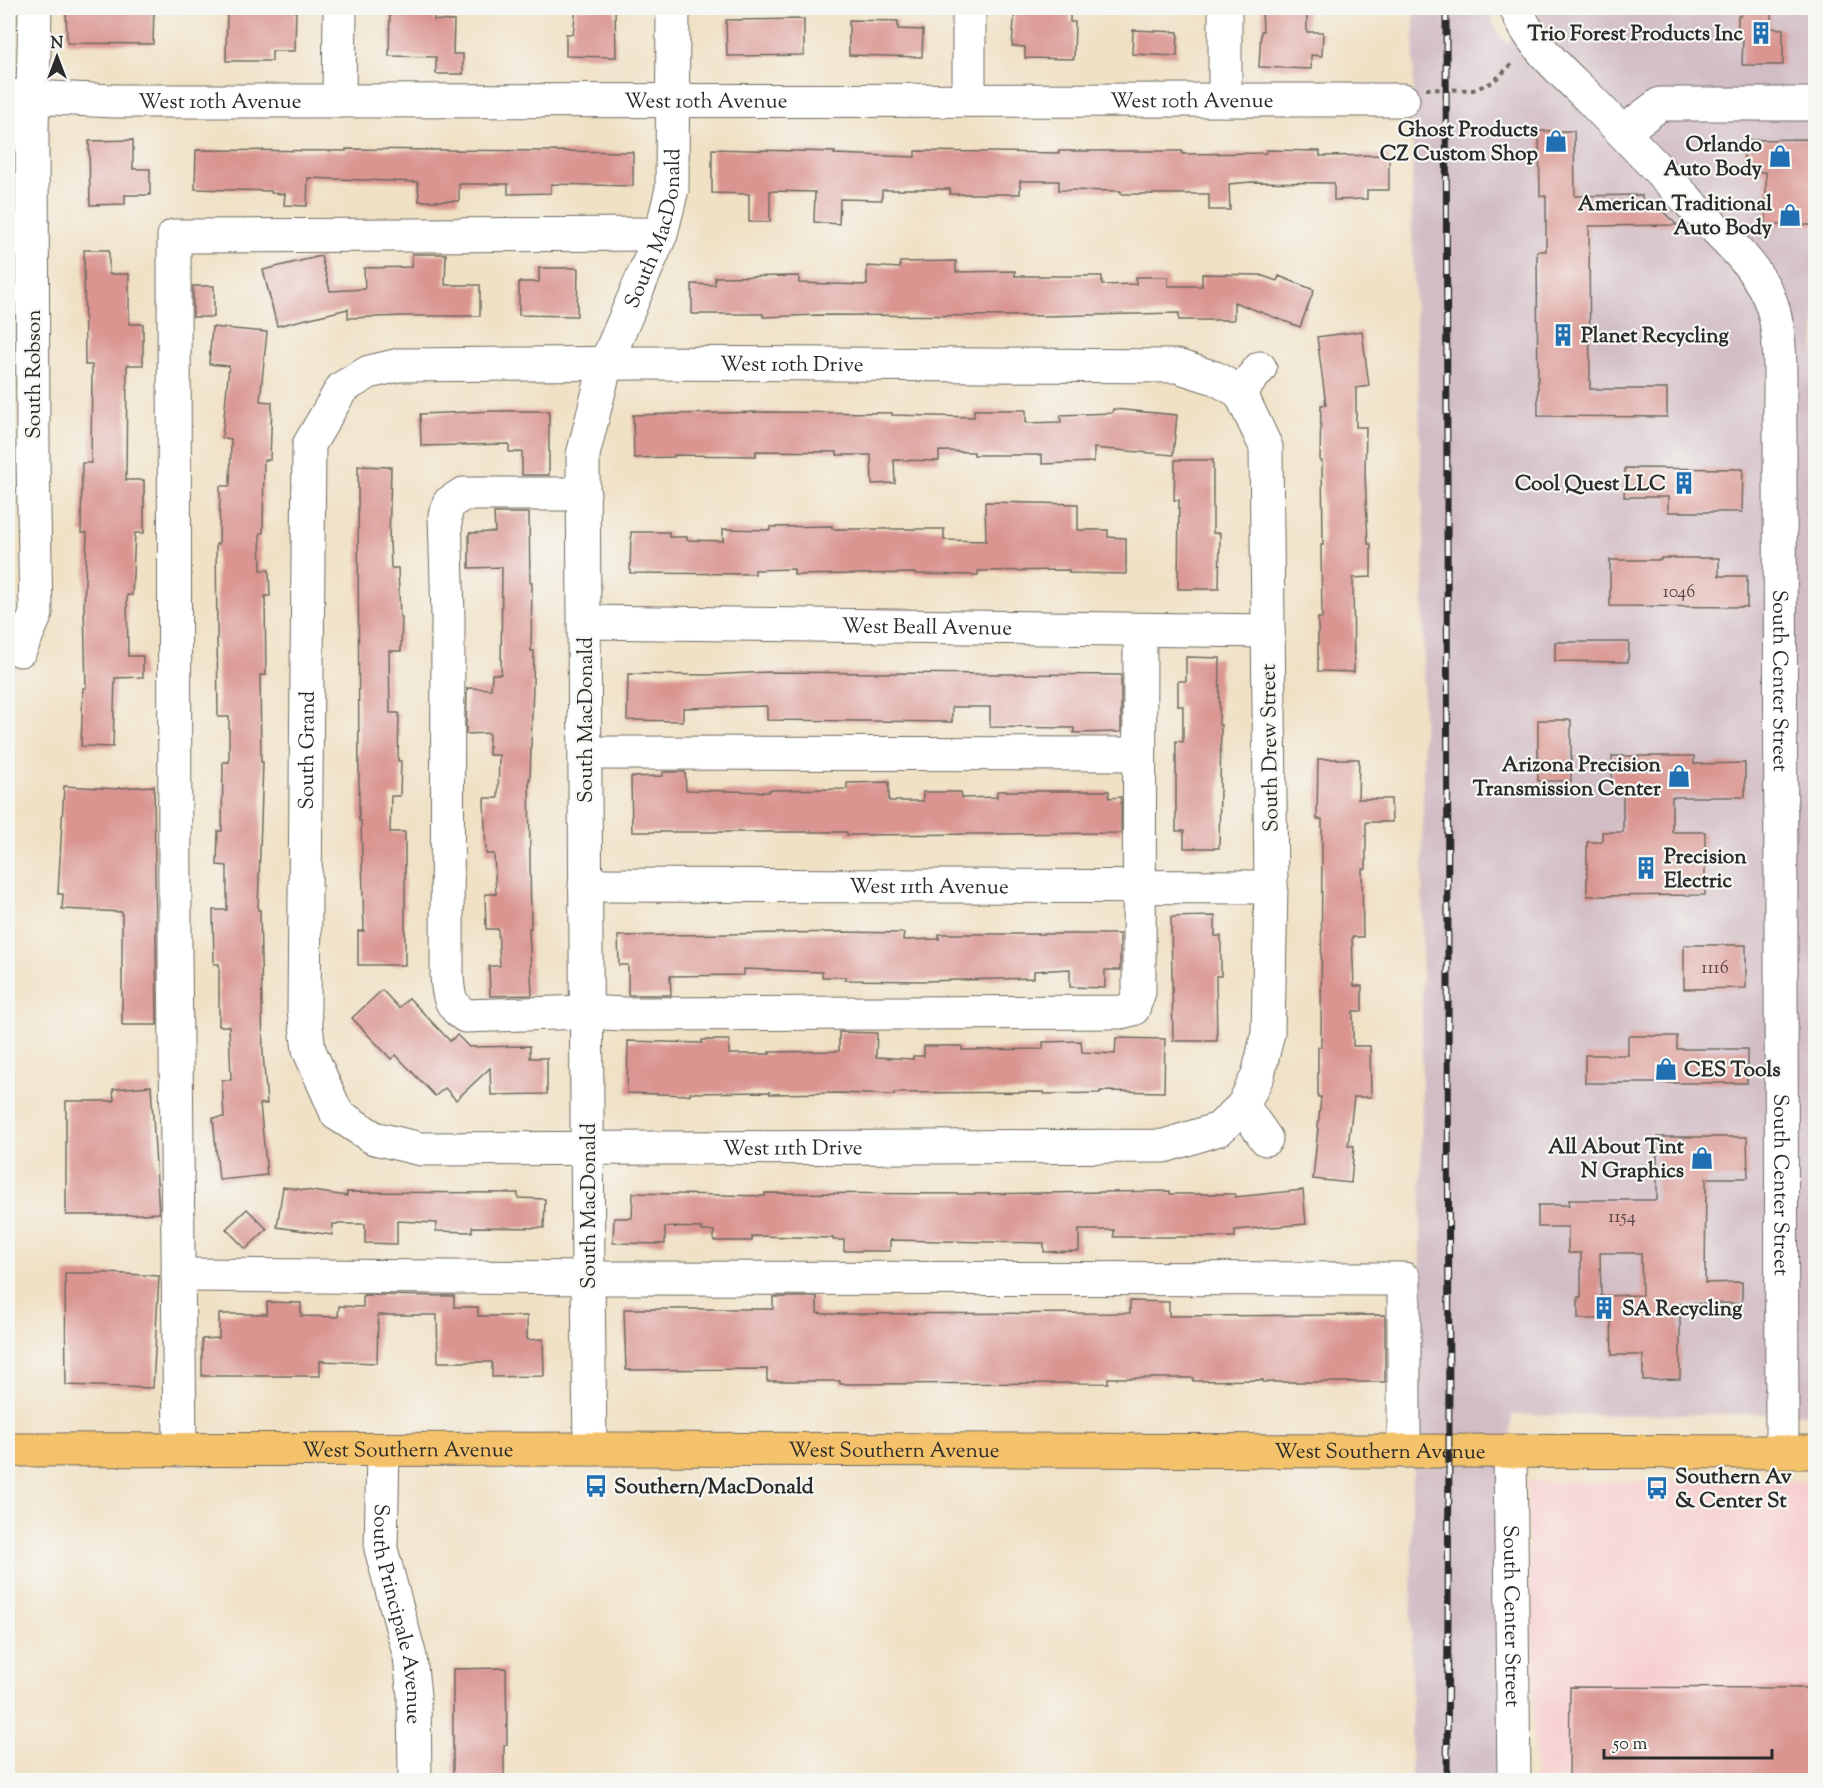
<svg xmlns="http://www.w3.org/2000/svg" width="1823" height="1788" viewBox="0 0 1823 1788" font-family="'Sorts Mill Goudy',serif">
	<rect width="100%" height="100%" fill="#f6f6f2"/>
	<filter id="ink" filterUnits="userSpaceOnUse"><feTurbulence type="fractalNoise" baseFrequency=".0167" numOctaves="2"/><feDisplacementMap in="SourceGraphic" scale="12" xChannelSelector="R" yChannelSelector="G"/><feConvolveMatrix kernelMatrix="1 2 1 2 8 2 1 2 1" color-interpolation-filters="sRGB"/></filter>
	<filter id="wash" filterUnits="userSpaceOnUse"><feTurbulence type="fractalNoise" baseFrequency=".008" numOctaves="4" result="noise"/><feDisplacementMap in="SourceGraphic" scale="24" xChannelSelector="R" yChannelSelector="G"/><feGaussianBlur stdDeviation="1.35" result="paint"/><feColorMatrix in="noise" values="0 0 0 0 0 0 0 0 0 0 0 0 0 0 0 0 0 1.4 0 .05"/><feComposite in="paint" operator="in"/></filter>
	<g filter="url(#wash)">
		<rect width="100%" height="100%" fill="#f0e1c5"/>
		<polygon fill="#f7cfd0" points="1815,1481 1815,1780 1535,1780 1527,1482"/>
		<polygon fill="#d2bdc5" points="1414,8 1488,8 1496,30 1506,43 1540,19 1537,8 1815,8 1815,1414 1512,1415 1510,1451 1513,1780 1411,1780 1412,1490 1417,1408 1421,1240 1424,540 1412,225"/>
		<polygon fill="#bbd176" stroke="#737e50" stroke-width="1.5" points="8,487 13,487 13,600 11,609 8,612"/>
		<g id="blocks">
			<g fill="#da9591" fill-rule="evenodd">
				<polygon points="66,8 154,8 153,44 67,43"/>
				<polygon points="227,8 296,8 295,51 272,51 272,61 226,61"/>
				<polygon points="390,8 434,8 434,20 454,21 453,54 463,54 463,74 436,74 436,57 389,56"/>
				<polygon points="576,8 615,8 616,57 566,56 566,34 573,34"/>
				<polygon points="1015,8 1070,8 1070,22 1075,22 1074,59 1025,58 1025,47 1012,46"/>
				<polygon points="1262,8 1307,8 1307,32 1323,32 1322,56 1311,55 1311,69 1259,67 1261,31 1263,31"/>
				<polygon points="1741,8 1771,8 1771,28 1783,29 1783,65 1742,65 1743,38 1738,38 1738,16 1741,16"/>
				<polygon points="804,19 804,55 727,56 726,20"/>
				<polygon points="849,20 898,21 898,29 923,30 922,57 849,55"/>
				<polygon points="1133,30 1178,32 1177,56 1132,54"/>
				<polygon points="1539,131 1574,131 1575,196 1642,195 1642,202 1653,202 1677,225 1589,226 1590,389 1667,389 1667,417 1538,416 1537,251 1546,251 1546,196 1540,196"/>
				<polygon points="1815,139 1815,225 1766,225 1766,172 1744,172 1744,140"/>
				<polygon points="133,140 133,169 150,169 150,195 125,195 125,204 90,205 89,141"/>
				<polygon points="346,149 633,152 633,186 551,184 551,193 508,194 508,184 459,184 459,201 419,201 418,182 308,178 307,206 284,205 285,194 271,193 271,191 195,189 196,150 346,151"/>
				<polygon points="712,149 835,152 834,154 915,157 915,151 1059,153 1059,151 1182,151 1182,154 1266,153 1266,150 1320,151 1320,156 1389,155 1389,190 1367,190 1367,199 1334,200 1334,183 1251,182 1229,184 1230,210 1209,210 1209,194 1121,194 1121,191 1059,190 1059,181 1020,181 1020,194 950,194 950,189 904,189 904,190 882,190 882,200 840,199 839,224 814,222 815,192 770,191 770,222 749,222 749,194 712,193"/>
				<polygon points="84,250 109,250 109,274 129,274 129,324 143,324 143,365 127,365 126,480 144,480 144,533 135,533 132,595 127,595 128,656 143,656 143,677 115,678 113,747 81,746 83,688 86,688 84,606 87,533 81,533 82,463 91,463 92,365 85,365"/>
				<polygon points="412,254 446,254 445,285 480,285 480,316 404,316 348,318 348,309 277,326 263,270 321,256 330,291 365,289 364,268 412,267"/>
				<polygon points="956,261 956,272 1015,271 1015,276 1102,276 1102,285 1136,284 1136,277 1168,277 1168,286 1202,286 1202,274 1260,275 1277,281 1279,276 1314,290 1300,327 1234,302 1234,320 1179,320 1179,313 1046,316 818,315 763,317 763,314 692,314 692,284 715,285 715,277 799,276 799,283 867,285 867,266 900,268 900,262"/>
				<polygon points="539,268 578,268 577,316 519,315 519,282 539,282"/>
				<rect x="193" y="286" width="21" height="31"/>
				<polygon points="212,327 267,332 260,401 272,402 270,460 264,460 263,533 260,533 261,570 269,570 270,596 265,596 266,675 260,675 261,762 263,762 258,910 260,910 263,1053 267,1104 260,1104 267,1175 219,1180 213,1118 224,1117 222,1080 231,1080 229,1026 219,1026 219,964 214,964 213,910 227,910 227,866 217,865 218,831 222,831 223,762 229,762 229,717 218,717 216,544 219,544 220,486 230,486 231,439 222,438 229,366 209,364"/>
				<polygon points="1362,331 1369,386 1356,388 1356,427 1366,427 1365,474 1368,544 1371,544 1371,577 1353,578 1354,672 1318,671 1318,618 1322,618 1321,545 1323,545 1322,461 1320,461 1321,405 1326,405 1317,337"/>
				<polygon points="1113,409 1177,415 1173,455 1094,448 1094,462 1042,464 1042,455 974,455 974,452 939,451 939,461 894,460 895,483 872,484 871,455 837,455 837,452 756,451 756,456 674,455 674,457 634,458 633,415 762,412 892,413 892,415 974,417 974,410 1026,410 1026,423 1061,422 1061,415 1112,413"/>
				<polygon points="494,411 549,411 549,475 522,475 522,452 509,452 509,444 421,446 420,414"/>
				<polygon points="1175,460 1213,460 1213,533 1220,533 1219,589 1178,589 1179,500 1174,500"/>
				<polygon points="358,466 391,467 389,542 390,542 391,568 398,568 400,617 402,617 401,651 389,651 390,713 399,713 398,761 401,761 400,796 391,796 390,832 405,832 405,965 358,965 358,931 364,931 361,821 359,821"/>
				<polygon points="1625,468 1743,469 1742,512 1668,512 1668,497 1624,497"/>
				<polygon points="985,502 1078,504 1078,530 1108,530 1108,537 1126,538 1126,574 1069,573 1069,570 978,571 978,575 915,574 915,573 794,575 794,569 755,570 755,574 630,573 631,532 669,532 669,537 687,537 687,540 723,541 723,529 770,530 770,527 832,526 832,529 944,529 944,540 986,541"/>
				<polygon points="494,513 529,513 530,582 532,582 531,651 534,651 530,779 529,779 531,928 529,928 532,995 490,996 489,966 500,966 498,929 486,929 485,894 496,894 494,854 486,854 484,798 498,798 499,755 489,755 489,733 466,734 467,688 491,689 492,674 501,674 502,567 469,568 469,533 495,532"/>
				<polygon points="1661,558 1719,558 1719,576 1747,576 1747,607 1610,606 1610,560 1661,560"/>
				<polygon points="1555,642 1629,642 1628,662 1555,661"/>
				<polygon points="1186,657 1220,658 1219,725 1221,725 1219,848 1184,848 1184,831 1176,831 1176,741 1183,742 1183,706 1178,706 1178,681 1186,681"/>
				<polygon points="768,672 1121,675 1121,732 1074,733 1074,728 990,727 990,707 952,707 952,722 767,720 767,706 683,708 683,721 627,720 628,674 708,675"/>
				<rect x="1538" y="720" width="33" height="61"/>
				<polygon points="1612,756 1694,756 1694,764 1745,763 1745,797 1672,797 1672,832 1705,832 1705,895 1587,896 1587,842 1602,842 1602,832 1623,832 1623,787 1612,787"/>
				<polygon points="1318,759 1359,759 1358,799 1391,799 1392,822 1366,822 1366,869 1362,869 1363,937 1352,937 1354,986 1362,986 1362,1011 1353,1011 1353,1046 1370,1046 1371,1097 1354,1097 1348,1146 1354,1146 1351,1183 1313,1179 1321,1097 1318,1097 1318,1047 1321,1047 1322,819 1317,819"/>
				<polygon points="663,772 685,772 686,790 769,792 769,790 847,789 847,783 889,782 889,801 923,801 923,792 961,792 962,798 997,797 997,791 1109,791 1109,798 1121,797 1121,833 847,835 847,832 632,832 631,777 663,776"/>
				<polygon points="64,786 118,789 118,788 154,786 157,1025 122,1025 122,912 62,909 63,894 58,894"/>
				<polygon points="1215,916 1215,936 1221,936 1221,976 1216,976 1217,1041 1173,1041 1171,917"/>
				<polygon points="842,932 904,933 903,940 939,939 939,934 1120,934 1120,970 1105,970 1105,988 1070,987 1070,969 1034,971 1034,978 922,981 845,980 845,977 822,977 822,972 744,969 744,975 670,976 671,995 628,995 628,965 619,965 618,936"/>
				<polygon points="1684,945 1746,945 1746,988 1684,989"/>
				<polygon points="382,990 399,1008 409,998 450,1041 457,1035 469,1047 530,1046 530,1058 547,1058 547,1094 491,1095 490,1068 456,1100 445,1088 435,1096 396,1055 391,1059 352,1018"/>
				<polygon points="839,1032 877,1033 876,1057 913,1059 913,1056 924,1056 924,1046 962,1046 962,1050 1043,1049 1043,1042 1081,1041 1082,1052 1115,1054 1116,1038 1165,1039 1164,1092 1100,1091 1100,1093 1044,1094 1044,1092 894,1093 894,1095 840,1093 770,1094 770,1092 690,1093 690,1095 627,1093 628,1041 702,1043 702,1040 729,1040 729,1054 770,1054 769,1052 839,1051"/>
				<polygon points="1628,1036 1677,1036 1677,1049 1747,1049 1747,1083 1585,1083 1585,1055 1628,1055"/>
				<polygon points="151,1086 159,1213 123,1215 66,1215 66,1101 114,1101 113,1089"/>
				<path d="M1657,1137H1747L1748,1178H1706L1705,1283L1742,1282V1303L1680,1304V1379L1643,1380V1355H1612L1611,1319H1578V1297H1581V1253H1568V1227H1538V1205H1569V1200H1657ZM1600,1253H1641L1642,1295L1601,1296Z"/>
				<polygon points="283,1187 347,1196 347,1192 518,1193 518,1198 545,1199 544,1228 472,1227 472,1232 436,1231 437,1223 397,1221 397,1244 365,1243 365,1224 333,1224 332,1235 277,1227"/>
				<polygon points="1303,1190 1306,1224 1235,1230 1235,1237 1114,1237 1114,1230 1079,1230 1079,1251 1044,1252 1044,1243 890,1240 890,1251 844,1251 844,1240 833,1240 833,1238 752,1236 752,1241 714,1241 714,1231 702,1231 702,1228 665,1227 665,1244 613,1243 614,1218 632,1218 633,1193 765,1196 765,1193 974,1194 1170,1191 1170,1194 1235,1194 1235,1197"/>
				<polygon points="247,1209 267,1229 246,1249 226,1229"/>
				<polygon points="65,1273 108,1273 159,1276 153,1388 66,1385"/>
				<polygon points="363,1295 454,1296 454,1307 478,1307 478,1316 527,1316 527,1340 543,1339 544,1376 492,1377 492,1362 438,1362 437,1315 378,1315 377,1363 320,1361 320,1376 202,1376 202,1339 219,1338 219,1314 267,1314 267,1302 301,1303 301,1316 338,1317 339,1306 363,1307"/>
				<polygon points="773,1297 817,1297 817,1313 825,1314 1130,1313 1130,1301 1169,1302 1169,1316 1385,1315 1385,1382 1263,1382 1263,1380 1193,1381 1193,1378 1108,1378 1108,1383 840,1384 840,1381 767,1381 767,1369 626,1370 624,1309 773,1309"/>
				<polygon points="506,1668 507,1745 504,1745 504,1780 453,1780 453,1669"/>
				<polygon points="1570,1687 1815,1688 1815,1780 1569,1780"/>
			</g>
		</g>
	</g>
	<g filter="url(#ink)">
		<use href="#blocks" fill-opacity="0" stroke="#706b61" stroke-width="1.5"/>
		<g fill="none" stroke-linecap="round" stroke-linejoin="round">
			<g stroke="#706b61" stroke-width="35">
				<g id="minor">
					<polyline points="969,8 969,100"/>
					<polyline points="1225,8 1225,100"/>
					<path id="s1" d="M1516,8C1530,45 1562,71 1590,99C1624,134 1658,169 1691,204C1721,235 1763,269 1774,312C1783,350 1779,391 1780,430L1782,1451"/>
					<path id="s2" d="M8,96L114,101L1403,100"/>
					<polyline points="339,101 340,8"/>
					<polyline points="1623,132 1660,104 1816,104"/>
					<polyline points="1240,392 1260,368"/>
					<path d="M584,494H463L449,503L445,515L448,616L447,975C448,994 449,1005 465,1016L586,1012L624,1014L1121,1012L1133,1009L1139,992L1140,630"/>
					<path id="s3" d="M585,622L1268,631"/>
					<polyline points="20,650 36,614 33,457 32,131 35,8"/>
					<polyline points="586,753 1139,754"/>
					<path id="s4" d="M585,885L1271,887"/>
					<polyline points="1243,1106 1266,1139"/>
					<path id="s5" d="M337,1114L374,1138L421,1149L1164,1146L1219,1129L1243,1106L1258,1075L1268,1033L1271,887L1266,447L1240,392"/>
					<path id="s6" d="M337,1114L309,1050L304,1010L309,445L342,388L369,372L399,365L645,363L1177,366L1215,378L1240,392"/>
					<polyline points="178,1275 588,1278 1404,1279 1404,1451"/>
					<path id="s7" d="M590,1449L588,1278L583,455L606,363L661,234L672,189L673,8"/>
					<polyline points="180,1450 175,949 174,236 661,234"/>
					<path id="s8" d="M383,1450L381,1549L410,1657L414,1696L415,1780"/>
					<path id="s9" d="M1510,1451L1514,1780"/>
				</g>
			</g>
			<g stroke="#706b61" stroke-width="35">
				<g id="major">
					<path id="s10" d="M8,1450L604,1449L1816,1452"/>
				</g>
			</g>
			<polyline stroke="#706b61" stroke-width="4" stroke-dasharray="4.5 4.5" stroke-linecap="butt" points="1426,89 1473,90 1493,82 1514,62"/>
			<use href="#minor" stroke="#fff" stroke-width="33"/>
			<use href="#major" stroke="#f4c26a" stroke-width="33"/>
			<g stroke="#2b2b2b" stroke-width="7">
				<polyline id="rail" points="1446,8 1449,1451 1447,1780"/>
			</g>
			<use href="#rail" stroke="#f6f6f2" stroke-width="4.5" stroke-dasharray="14" stroke-linecap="butt"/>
		</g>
	</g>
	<defs>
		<g id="building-bare" transform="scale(1.8)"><path d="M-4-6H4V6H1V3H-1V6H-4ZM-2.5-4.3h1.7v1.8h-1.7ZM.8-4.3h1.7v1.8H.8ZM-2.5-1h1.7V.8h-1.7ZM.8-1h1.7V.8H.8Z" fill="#1f6fb2" stroke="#f6f6f2" stroke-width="2.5" paint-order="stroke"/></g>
		<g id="shop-bare" transform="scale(1.8)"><path d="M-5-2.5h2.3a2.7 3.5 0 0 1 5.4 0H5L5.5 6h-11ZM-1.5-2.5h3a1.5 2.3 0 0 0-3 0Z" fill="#1f6fb2" stroke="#f6f6f2" stroke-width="2.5" paint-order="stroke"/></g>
		<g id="bus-bare" transform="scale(1.8)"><path d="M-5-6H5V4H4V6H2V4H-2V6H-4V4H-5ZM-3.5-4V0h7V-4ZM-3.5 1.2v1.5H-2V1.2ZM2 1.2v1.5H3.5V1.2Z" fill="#1f6fb2" stroke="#f6f6f2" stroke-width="2.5" paint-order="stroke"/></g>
	</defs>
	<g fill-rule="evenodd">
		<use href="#building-bare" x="1761" y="33"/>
		<use href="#shop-bare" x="1556" y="141"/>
		<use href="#shop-bare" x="1780" y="156"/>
		<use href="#shop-bare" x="1790" y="215"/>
		<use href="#building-bare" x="1563" y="335"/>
		<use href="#building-bare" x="1684" y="483"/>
		<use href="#shop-bare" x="1679" y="776"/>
		<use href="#building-bare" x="1646" y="868"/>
		<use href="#shop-bare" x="1666" y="1069"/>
		<use href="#shop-bare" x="1702" y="1158"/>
		<use href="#building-bare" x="1604" y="1308"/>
		<use href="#bus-bare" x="596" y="1486"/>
		<use href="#bus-bare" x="1657" y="1488"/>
	</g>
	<g text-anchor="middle" stroke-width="4.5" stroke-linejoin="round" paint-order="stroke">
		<g font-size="18" fill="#574644">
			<text x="1679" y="597">1046</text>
			<text x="1715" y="973">1116</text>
			<text x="1622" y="1222">1154</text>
		</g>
		<g font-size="21" font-weight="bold" fill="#2b2b2b" stroke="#f6f6f2" text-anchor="end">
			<text x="1743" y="40">Trio Forest Products Inc</text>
			<text x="1538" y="136">Ghost Products<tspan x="1538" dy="24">CZ Custom Shop</tspan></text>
			<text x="1762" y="151">Orlando<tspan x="1762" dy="24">Auto Body</tspan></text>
			<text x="1772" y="210">American Traditional<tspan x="1772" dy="24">Auto Body</tspan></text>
			<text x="1581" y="342" text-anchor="start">Planet Recycling</text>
			<text x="1666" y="490">Cool Quest LLC</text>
			<text x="1661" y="771">Arizona Precision<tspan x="1661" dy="24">Transmission Center</tspan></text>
			<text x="1664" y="863" text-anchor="start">Precision<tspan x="1664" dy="24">Electric</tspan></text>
			<text x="1684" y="1076" text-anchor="start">CES Tools</text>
			<text x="1684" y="1153">All About Tint<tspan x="1684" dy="24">N Graphics</tspan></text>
			<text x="1622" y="1315" text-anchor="start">SA Recycling</text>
			<text x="1675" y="1483" text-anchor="start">Southern Av<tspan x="1675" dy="24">&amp; Center St</tspan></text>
			<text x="614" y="1493" text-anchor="start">Southern/MacDonald</text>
		</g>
		<g font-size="21" fill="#2b2b2b" stroke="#f6f6f2">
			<text dy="7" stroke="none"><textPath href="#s2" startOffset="698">West 10th Avenue</textPath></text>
			<text dy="7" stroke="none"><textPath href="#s2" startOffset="1184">West 10th Avenue</textPath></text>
			<text dy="7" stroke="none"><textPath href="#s2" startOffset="212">West 10th Avenue</textPath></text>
			<text dy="7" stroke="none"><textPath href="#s7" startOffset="1233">South MacDonald</textPath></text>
			<text dy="7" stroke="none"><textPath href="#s6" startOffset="1196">West 10th Drive</textPath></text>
			<text transform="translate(33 374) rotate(-90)" y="7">South Robson</text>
			<text dy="7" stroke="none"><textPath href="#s3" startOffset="342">West Beall Avenue</textPath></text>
			<text dy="7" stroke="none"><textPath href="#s1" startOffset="771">South Center Street</textPath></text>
			<text transform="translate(585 720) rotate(-90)" y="7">South MacDonald</text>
			<text transform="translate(1269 748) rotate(-91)" y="7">South Drew Street</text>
			<text dy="7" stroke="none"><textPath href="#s6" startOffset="370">South Grand</textPath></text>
			<text dy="7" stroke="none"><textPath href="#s4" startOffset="344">West 11th Avenue</textPath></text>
			<text dy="7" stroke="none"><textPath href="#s5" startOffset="464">West 11th Drive</textPath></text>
			<text dy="7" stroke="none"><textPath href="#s1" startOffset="1275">South Center Street</textPath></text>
			<text transform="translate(588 1206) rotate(-90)" y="7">South MacDonald</text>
			<text dy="7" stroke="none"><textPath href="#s10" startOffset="400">West Southern Avenue</textPath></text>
			<text dy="7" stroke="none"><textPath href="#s10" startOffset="886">West Southern Avenue</textPath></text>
			<text dy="7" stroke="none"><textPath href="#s10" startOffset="1372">West Southern Avenue</textPath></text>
			<text dy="7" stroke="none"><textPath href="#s8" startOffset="166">South Principale Avenue</textPath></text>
			<text dy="7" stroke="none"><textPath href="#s9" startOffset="165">South Center Street</textPath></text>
		</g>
	</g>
	<rect width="1823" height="1788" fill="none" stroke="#f6f6f2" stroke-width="30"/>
	<g transform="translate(57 57)" stroke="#f6f6f2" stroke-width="4.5" paint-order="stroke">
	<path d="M0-4.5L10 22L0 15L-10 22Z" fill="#2b2b2b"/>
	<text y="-9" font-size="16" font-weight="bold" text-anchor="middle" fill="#2b2b2b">N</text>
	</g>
	<path d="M1604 1749v9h168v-9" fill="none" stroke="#2b2b2b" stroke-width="3"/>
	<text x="1613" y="1749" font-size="18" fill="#2b2b2b" stroke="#f6f6f2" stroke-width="4.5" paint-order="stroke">50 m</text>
</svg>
